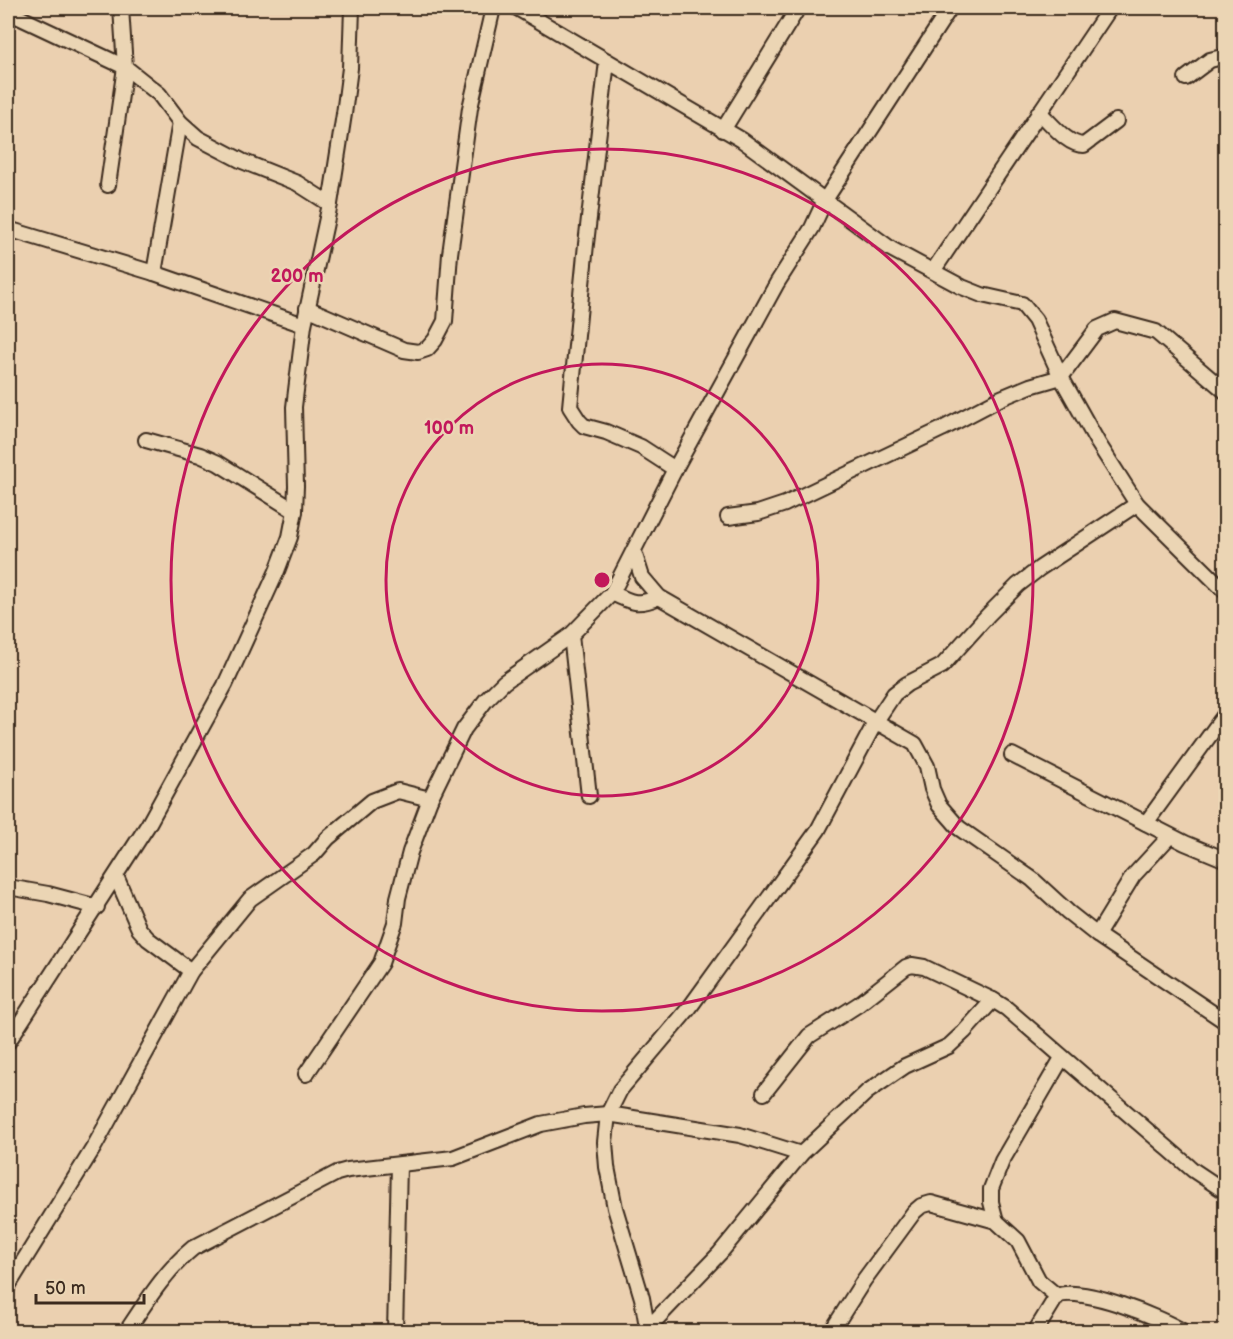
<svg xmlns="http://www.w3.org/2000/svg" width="1233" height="1339" viewBox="0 0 1233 1339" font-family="'Balsamiq Sans',sans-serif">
	<rect width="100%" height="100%" fill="#ebd0b0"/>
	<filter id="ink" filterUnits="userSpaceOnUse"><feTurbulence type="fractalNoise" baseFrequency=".0167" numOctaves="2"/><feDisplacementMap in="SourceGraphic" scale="12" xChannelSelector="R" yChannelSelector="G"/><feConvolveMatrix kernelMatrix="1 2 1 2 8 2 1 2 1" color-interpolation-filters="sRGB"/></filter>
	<g filter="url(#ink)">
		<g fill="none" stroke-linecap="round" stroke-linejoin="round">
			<g stroke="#3b2a1e" stroke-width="18">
				<g id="street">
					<polyline points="517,8 742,140 891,249 962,287 982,295 1022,304 1035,320 1061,377 1098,443 1137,504 1226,592"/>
					<polyline points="8,12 125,67 159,94 180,122 198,138 242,161 297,183 330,204"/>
					<polyline points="607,61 586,244 570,407 579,421 584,426 606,432 641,447 675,469"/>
					<polyline points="1186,78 1210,60 1226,56"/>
					<path d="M1039,112C1051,123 1067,145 1084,145L1116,121"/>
					<polyline points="723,130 798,8"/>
					<polyline points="108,185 125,67 121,8"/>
					<polyline points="8,229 154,273 304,325"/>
					<polyline points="933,271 1110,8"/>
					<polyline points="154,273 180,122"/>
					<polyline points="307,308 404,350 418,352 427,349 435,340 445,321 450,254 470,108 493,8"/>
					<polyline points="146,440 200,455 218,463 295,511"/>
					<polyline points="728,517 758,513 785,504 942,429 1001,398 1030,386 1061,377 1097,329 1115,321 1156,332 1226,392"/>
					<polyline points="634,552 642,577 659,597 915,744 927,766 932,789 939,805 959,828 1032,879 1068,912 1097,935 1226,1022"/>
					<path d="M612,593C632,603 638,606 659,597"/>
					<polyline points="571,635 589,796"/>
					<polyline points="1012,755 1185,843 1226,860"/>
					<polyline points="1146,823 1226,713"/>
					<polyline points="116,876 139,929 148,939 191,971"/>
					<polyline points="8,887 48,894 97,907"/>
					<polyline points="1097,935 1133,876 1170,836"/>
					<polyline points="8,1042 148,825 225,685 277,571 290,537 295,511 296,486 294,407 304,325 330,204 344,114 350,68 352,8"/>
					<polyline points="306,1074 381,963 395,923 398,898 410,852 430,799 464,729 486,700 504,682 571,635 612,593 675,469 777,283 812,228 825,200 950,8"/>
					<polyline points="764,1093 809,1036 859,1004 906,967 912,965 924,967 993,1000"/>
					<polyline points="996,1221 991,1202 991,1189 1002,1161 1062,1058"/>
					<polyline points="8,1286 94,1147 191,971 250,899 314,854 328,838 372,801 398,791 430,799"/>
					<polyline points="648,1328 720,1253 801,1154 867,1092 905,1066 949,1046 964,1032 993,1000 1006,1008 1193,1170 1226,1192"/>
					<path d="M126,1332C146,1302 165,1271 193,1248L337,1173L348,1170L453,1158L541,1124L584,1116L608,1114L740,1135L801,1154"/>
					<polyline points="395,1332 399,1165"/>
					<polyline points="648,1332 642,1298 615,1208 607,1167 605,1142 608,1114 620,1090 690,1007 818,830 876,721 894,694 907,684 942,666 988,615 1018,585 1040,568 1137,504"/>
					<polyline points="831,1332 864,1280 914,1212 921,1206 931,1203 996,1221 1018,1241 1039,1281 1057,1296"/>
					<path d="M1035,1332L1057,1296C1080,1285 1162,1318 1184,1332"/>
				</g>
			</g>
			<use href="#street" stroke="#ebd5b4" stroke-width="14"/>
		</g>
	</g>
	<g fill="none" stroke="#c2185b" stroke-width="3">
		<circle cx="602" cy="580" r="216"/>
		<circle cx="602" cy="580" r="431"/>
	</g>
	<circle cx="602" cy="580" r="9" fill="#c2185b" stroke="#ebd5b4" stroke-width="3"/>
	<g font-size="18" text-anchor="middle" font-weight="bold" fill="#c2185b" stroke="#ebd5b4" stroke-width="5" stroke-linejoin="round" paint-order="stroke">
		<text x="297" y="282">200 m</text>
		<text x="449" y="434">100 m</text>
	</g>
	<rect width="1233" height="1339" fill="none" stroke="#ebd5b4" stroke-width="30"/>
	<rect x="15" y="15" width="1203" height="1309" fill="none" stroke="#3b2a1e" stroke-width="2" filter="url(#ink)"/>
	<path d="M36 1294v9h108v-9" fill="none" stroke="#3b2a1e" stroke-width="3"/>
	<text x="45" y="1294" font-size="18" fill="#3b2a1e" stroke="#ebd5b4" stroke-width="4.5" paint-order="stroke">50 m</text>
</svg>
